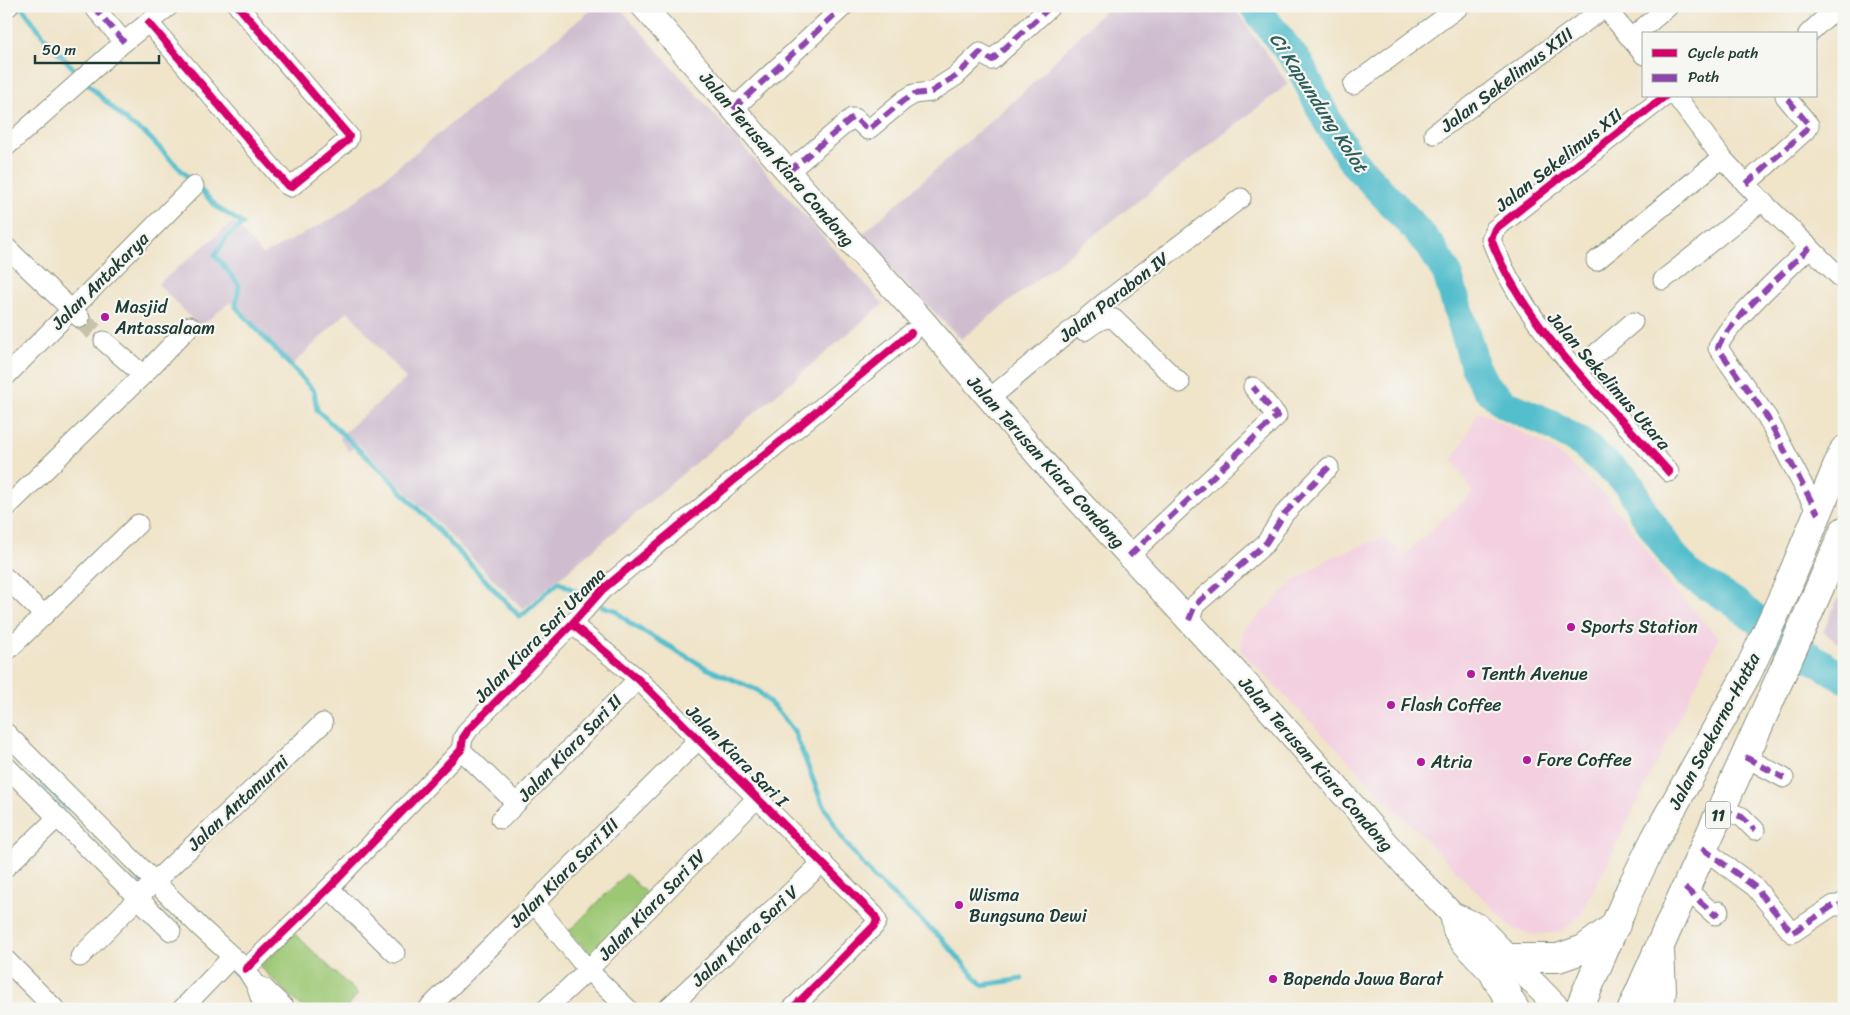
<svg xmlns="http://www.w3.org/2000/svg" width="1850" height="1015" viewBox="0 0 1850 1015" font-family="Sriracha,sans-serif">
	<rect width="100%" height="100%" fill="#f6f6f2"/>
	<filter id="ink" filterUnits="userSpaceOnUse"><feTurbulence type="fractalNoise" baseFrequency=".02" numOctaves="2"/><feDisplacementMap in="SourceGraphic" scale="10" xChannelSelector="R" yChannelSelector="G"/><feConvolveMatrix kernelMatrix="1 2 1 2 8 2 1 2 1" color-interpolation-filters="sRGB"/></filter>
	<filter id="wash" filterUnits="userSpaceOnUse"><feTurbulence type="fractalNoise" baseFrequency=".0096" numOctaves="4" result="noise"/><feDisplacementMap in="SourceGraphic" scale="20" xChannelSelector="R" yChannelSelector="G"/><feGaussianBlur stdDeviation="1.12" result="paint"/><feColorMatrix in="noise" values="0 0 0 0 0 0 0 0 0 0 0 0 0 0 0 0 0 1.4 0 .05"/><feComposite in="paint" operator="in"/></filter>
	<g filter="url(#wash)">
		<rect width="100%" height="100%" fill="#f0e4c9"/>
		<polygon fill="#f3cfe0" points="1479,411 1552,448 1605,495 1637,536 1664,578 1719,638 1581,915 1560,932 1536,935 1513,929 1241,651 1243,631 1292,583 1327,559 1384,537 1404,555 1473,492 1452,461"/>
		<g fill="#cfbdcf">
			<polygon points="596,6 618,6 883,304 523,609 358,443 349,452 339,437 406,379 348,311 290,367 230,302 200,327 158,284 233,222 263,255 337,216"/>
			<polygon points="1109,6 1233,6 1288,84 961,339 859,237 1029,87"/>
			<polygon points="1844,584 1844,647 1823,632"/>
		</g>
		<g fill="#9cc773" stroke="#5e8254">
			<polygon points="626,874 651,898 593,957 568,932"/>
			<polygon points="293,932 358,994 345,1009 304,1009 260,967"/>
		</g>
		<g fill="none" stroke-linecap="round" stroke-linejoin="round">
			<g stroke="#52becc" stroke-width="5">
				<polyline points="21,6 49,43 100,96 130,124 146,134 218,208 243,224 227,237 215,255 239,285 236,307 314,391 317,410 386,475 520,617 559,582 582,595"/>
				<polyline points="602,606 615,610 631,624 708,669 757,690 778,711 794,731 821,800 844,841 873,877 942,939 982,985 1022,979"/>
				<polyline points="6,747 67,808"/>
				<polyline points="116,856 145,885"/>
				<polyline points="232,969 245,983"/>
			</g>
			<polyline stroke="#52becc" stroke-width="30" points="1254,6 1299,64 1330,126 1353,162 1405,217 1431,247 1447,273 1475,366 1485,386 1505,404 1550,424 1583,444 1629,484 1644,513 1671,553 1688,574 1731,600 1785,641 1844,678"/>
		</g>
	</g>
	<g filter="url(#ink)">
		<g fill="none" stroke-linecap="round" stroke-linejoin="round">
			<polyline stroke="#c6c3ab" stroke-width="19" stroke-dasharray="19 9" stroke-linecap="butt" points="80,319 104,341"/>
			<g stroke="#88907e" stroke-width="21">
				<g id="minor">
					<polyline points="93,6 124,42"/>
					<polyline points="1604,6 1644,55"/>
					<polyline points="6,8 9,6"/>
					<polyline points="149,23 287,185 291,187 348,140 349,136 238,6"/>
					<polyline points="1808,34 1838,6"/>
					<polyline points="1631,38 1669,6"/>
					<polyline points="1353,85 1460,6"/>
					<path d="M1665,96L1495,229L1491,239C1524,328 1607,402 1669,472"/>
					<polyline points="1676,96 1722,158 1762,201 1844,281"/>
					<polyline points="733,109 844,6"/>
					<polyline points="1434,134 1605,7"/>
					<polyline points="6,147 124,42 169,6"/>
					<polyline points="788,172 852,118 855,118 868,130 904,100 914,94 931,92 956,76 980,53 992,60 1051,6"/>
					<polyline points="1746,184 1805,131 1809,125 1785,96"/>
					<polyline points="6,247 80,318"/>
					<path d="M1810,247C1791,266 1723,327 1718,348L1767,417L1818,514"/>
					<polyline points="1596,261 1722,158"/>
					<polyline points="1663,280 1762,201"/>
					<path d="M1084,331C1094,324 1102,316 1114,319L1180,383"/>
					<polyline points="104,341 143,375"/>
					<polyline points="1577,370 1633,322"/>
					<polyline points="6,376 194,186"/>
					<polyline points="989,399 1105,302 1241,198"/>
					<polyline points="6,508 143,375 190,326"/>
					<polyline points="1129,556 1277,416 1253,387"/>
					<polyline points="6,578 44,615"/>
					<polyline points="1189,620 1195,605 1266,543 1284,514 1329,467"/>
					<polyline points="572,624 638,679 875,916 877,921 874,926 792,1009"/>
					<polyline points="6,652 138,524"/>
					<polyline points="6,733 200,927 246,969 256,985 264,1009"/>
					<polyline points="461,750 516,803"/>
					<polyline points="1745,757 1784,778"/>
					<polyline points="6,766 171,931"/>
					<polyline points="1721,809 1742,817 1755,830"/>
					<polyline points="501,819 638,679"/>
					<polyline points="1702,848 1755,887 1792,933 1834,905 1838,906 1844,902"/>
					<polyline points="6,867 58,817"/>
					<polyline points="329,888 395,953"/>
					<polyline points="1685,888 1715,915 1719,911"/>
					<polyline points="534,903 588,970 628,1009"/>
					<polyline points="80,957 153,883 323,723"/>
					<polyline points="6,960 55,1009"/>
					<polyline points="246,969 329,888 461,750 463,738 469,729 572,624 602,590 911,333"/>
					<polyline points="256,985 264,988 286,1009"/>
					<polyline points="182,1009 232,957"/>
					<polyline points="428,1009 700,738"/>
					<polyline points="546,1009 588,970 757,798"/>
					<polyline points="667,1009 823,862"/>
				</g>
			</g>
			<g stroke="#88907e" stroke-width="26">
				<g id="major">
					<polyline points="643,6 803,189 924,322 1046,465 1246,683 1405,865 1452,914 1478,926 1559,1009"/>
					<polyline points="1452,914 1455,930 1461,940 1509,992"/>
				</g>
			</g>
			<g stroke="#88907e" stroke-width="30">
				<g id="highway">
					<polyline points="1509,958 1558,958 1584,949 1616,925"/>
					<polyline points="1496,978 1515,1009"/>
					<polyline points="1579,1009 1630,890 1655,839 1747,674 1786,590 1844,450"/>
					<path d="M1632,1009C1702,849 1776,692 1844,531"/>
					<polyline points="1660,1009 1662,990 1660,951"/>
				</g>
			</g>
			<use href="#minor" stroke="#fff" stroke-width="19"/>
			<use href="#major" stroke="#fff" stroke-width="24"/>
			<use href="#highway" stroke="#fff" stroke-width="28"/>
			<g stroke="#8e44ad" stroke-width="6" stroke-dasharray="12 6" stroke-linecap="butt">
				<polyline points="93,6 124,42"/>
				<polyline points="6,8 9,6"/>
				<polyline points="733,109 844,6"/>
				<polyline points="788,172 852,118 855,118 868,130 904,100 914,94 931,92 956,76 980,53 992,60 1051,6"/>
				<polyline points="1746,184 1805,131 1809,125 1785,96"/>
				<path d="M1810,247C1791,266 1723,327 1718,348L1767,417L1818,514"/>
				<polyline points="1129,556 1277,416 1253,387"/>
				<polyline points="1189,620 1195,605 1266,543 1284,514 1329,467"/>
				<polyline points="1745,757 1784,778"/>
				<polyline points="1721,809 1742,817 1755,830"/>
				<polyline points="1702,848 1755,887 1792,933 1834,905 1838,906 1844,902"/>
				<polyline points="1685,888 1715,915 1719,911"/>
			</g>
			<g stroke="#f6f6f2" stroke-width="11">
				<g id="cycleway">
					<polyline points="149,23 287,185 291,187 348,140 349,136 238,6"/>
					<path d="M1665,96L1495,229L1491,239C1524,328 1607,402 1669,472"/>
					<polyline points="572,624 638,679 875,916 877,921 874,926 792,1009"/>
					<polyline points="246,969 329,888 461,750 463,738 469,729 572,624 602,590 911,333"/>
				</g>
			</g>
			<use href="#cycleway" stroke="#d6006c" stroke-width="8"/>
		</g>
	</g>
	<g fill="#b5179e" stroke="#f6f6f2" stroke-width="2">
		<circle cx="105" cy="317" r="5"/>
		<circle cx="1571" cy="627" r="5"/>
		<circle cx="1471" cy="674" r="5"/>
		<circle cx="1391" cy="705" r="5"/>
		<circle cx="1527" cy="760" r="5"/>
		<circle cx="1421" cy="762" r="5"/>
		<circle cx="959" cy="905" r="5"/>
		<circle cx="1273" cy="979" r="5"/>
	</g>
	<g text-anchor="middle" stroke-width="4.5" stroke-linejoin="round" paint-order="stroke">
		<rect fill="#f6f6f2" stroke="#60746d" stroke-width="1" x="1705.5" y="801.5" width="25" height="27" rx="4"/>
		<g font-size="16" font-weight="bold" fill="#1f3d34">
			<text x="1718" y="821">11</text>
		</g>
		<g font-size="18" fill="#1f3d34" stroke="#f6f6f2">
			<text transform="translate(1507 80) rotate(-37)" y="6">Jalan Sekelimus XIII</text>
			<text transform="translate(777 159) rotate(49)" y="6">Jalan Terusan Kiara Condong</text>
			<text transform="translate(1559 160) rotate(-38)" y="6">Jalan Sekelimus XII</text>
			<text transform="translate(100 281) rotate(-45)" y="6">Jalan Antakarya</text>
			<text transform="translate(1114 297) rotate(-38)" y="6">Jalan Parabon IV</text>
			<text transform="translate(1609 381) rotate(49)" y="6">Jalan Sekelimus Utara</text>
			<text transform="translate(1046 462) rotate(48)" y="6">Jalan Terusan Kiara Condong</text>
			<text transform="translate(540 635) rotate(-46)" y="6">Jalan Kiara Sari Utama</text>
			<text transform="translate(1714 731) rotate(-62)" y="6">Jalan Soekarno-Hatta</text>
			<text transform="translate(570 748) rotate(-46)" y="6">Jalan Kiara Sari II</text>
			<text transform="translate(737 756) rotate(45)" y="6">Jalan Kiara Sari I</text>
			<text transform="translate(1316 764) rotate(49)" y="6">Jalan Terusan Kiara Condong</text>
			<text transform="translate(238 803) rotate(-43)" y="6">Jalan Antamurni</text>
			<text transform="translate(564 873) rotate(-45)" y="6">Jalan Kiara Sari III</text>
			<text transform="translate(652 905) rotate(-46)" y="6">Jalan Kiara Sari IV</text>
			<text transform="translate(745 936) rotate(-43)" y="6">Jalan Kiara Sari V</text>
		</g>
		<g font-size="18" fill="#1f3d34" stroke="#f6f6f2" text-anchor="start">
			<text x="115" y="313">Masjid<tspan x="115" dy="21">Antassalaam</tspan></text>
			<text x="1581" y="633">Sports Station</text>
			<text x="1481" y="680">Tenth Avenue</text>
			<text x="1401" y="711">Flash Coffee</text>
			<text x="1537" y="766">Fore Coffee</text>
			<text x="1431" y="768">Atria</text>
			<text x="969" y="901">Wisma<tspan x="969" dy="21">Bungsuna Dewi</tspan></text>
			<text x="1283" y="985">Bapenda Jawa Barat</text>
		</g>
		<g font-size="19" font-style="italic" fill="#2c5d5a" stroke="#f6f6f2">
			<text transform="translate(1319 102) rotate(57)" y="7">Ci Kapundung Kolot</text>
		</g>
	</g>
	<rect width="1850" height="1015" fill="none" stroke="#f6f6f2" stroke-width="25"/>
	<rect x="1642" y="32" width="175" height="65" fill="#f6f6f2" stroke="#a0aca6"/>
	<rect x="1652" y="49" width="25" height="8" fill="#d6006c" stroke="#a0aca6"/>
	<text x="1688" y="58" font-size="15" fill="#1f3d34">Cycle path</text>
	<rect x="1652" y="74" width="25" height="8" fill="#8e44ad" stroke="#a0aca6"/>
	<text x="1688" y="82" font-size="15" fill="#1f3d34">Path</text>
	<path d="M35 55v8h124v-8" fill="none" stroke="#1f3d34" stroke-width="2.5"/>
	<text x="42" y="55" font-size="15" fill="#1f3d34" stroke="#f6f6f2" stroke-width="4" paint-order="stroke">50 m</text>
</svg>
